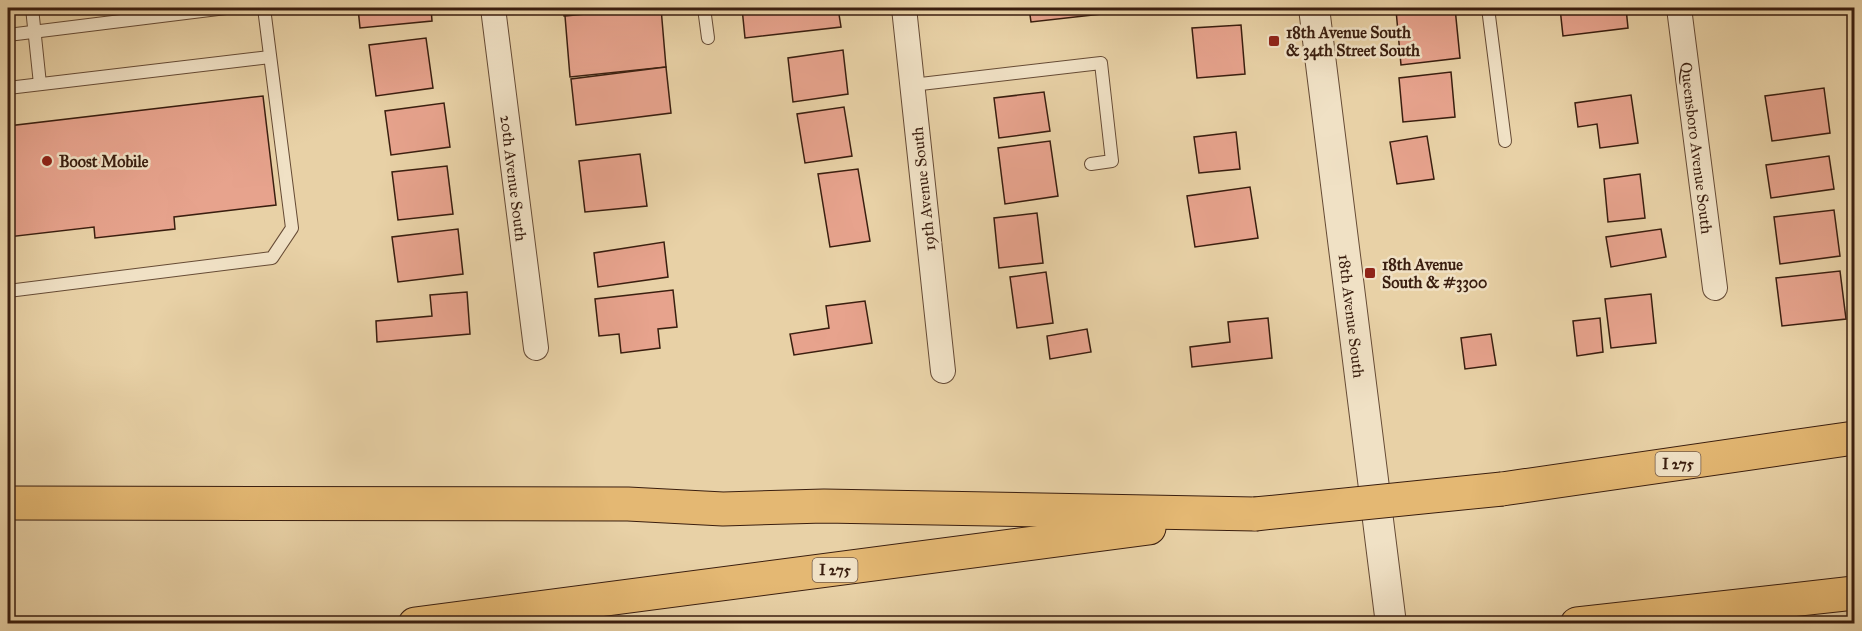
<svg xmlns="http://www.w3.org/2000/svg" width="1862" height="631" viewBox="0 0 1862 631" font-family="'IM FELL Great Primer',serif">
	<rect width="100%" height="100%" fill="#e8d1a6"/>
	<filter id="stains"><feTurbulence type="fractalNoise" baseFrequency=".00333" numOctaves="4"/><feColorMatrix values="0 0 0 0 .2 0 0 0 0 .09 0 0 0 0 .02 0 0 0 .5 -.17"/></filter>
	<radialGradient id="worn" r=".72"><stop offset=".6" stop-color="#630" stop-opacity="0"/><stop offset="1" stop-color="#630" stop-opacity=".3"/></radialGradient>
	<g fill="#e7a38d" stroke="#3a1e0f" stroke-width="1.5">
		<polygon points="358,8 431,8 432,21 360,28"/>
		<polygon points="563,8 631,8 564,16"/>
		<polygon points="648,8 661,8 666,67 570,77 565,16"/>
		<polygon points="742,8 838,8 841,27 745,38"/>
		<polygon points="1029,8 1137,8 1137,10 1031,22"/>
		<polygon points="1418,8 1455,8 1460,58 1401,65 1396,10"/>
		<polygon points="1560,8 1626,8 1628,28 1563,36"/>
		<polygon points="1241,25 1245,74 1197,78 1192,28"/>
		<polygon points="426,38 433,88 376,96 369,45"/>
		<polygon points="843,50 848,94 793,102 788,58"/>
		<polygon points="666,67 671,113 576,125 571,79"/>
		<polygon points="1451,72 1455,117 1403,122 1399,78"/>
		<polygon points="1824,88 1830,133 1772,141 1765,96"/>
		<polygon points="1044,92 1050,131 999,138 994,98"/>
		<polygon points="1631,95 1638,143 1600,148 1597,124 1578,127 1575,103"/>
		<polygon points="263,96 276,205 174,217 175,229 95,238 94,227 8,237 8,126"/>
		<polygon points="444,103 450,147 391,155 385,111"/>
		<polygon points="844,107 852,156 805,163 797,114"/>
		<polygon points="1236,132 1240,169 1199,173 1194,137"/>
		<polygon points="1427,136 1434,179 1397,184 1390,142"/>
		<polygon points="1050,141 1058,196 1005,204 998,148"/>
		<polygon points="640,154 647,206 585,212 579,161"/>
		<polygon points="1829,156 1834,189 1771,198 1766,165"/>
		<polygon points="447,166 453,214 398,220 392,172"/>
		<polygon points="858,169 870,241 830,247 818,174"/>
		<polygon points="1640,174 1645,218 1608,222 1604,179"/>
		<polygon points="1250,187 1258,238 1195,247 1187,196"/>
		<polygon points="1834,210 1840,256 1780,264 1774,217"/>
		<polygon points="1037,213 1043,263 999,268 994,218"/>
		<polygon points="458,229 463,274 398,282 392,237"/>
		<polygon points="1661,229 1666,257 1611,267 1606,237"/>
		<polygon points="664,242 668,277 598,287 594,253"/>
		<polygon points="1840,271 1846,319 1782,326 1776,278"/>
		<polygon points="1046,272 1053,323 1017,328 1010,277"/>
		<polygon points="673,290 677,327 658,329 660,348 621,353 619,334 599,336 595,299"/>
		<polygon points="467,292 470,334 377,342 376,321 432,316 430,295"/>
		<polygon points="1651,294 1656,343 1611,348 1605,299"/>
		<polygon points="865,301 872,343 794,355 790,334 829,328 826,306"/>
		<polygon points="1268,318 1272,358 1192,367 1190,347 1230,342 1228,322"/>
		<polygon points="1600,318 1603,352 1577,356 1573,321"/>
		<polygon points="1087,329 1091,352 1050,359 1047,336"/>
		<polygon points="1491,334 1496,365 1465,369 1461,338"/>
	</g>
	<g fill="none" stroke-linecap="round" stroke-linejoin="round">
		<g stroke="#664b35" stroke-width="14">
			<g id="service">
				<polyline points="32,8 40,84"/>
				<polyline points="704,8 708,38"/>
				<polyline points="1488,8 1505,141"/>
				<polyline points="8,35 226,8"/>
				<polyline points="912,85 1101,63 1112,161 1091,164"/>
				<polyline points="8,88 270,57"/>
				<polyline points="8,291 272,258 292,228 264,8"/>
			</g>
		</g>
		<g stroke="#664b35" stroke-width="26">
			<g id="minor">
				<polyline points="493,8 536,348"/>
				<polyline points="904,8 943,371"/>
				<polyline points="1679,8 1715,288"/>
			</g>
		</g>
		<g stroke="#664b35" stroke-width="32">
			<polyline id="tertiary" points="1314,8 1391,624"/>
		</g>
		<g stroke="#3a1e0f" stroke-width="35">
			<g id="motorway">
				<polyline points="1502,489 1854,438"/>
				<polyline points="8,503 628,504 723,509 824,506 1255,514"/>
				<polyline points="415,624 1149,528"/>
				<polyline points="1577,624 1854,593"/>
			</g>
		</g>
		<use href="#service" stroke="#f0e1c5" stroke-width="12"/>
		<use href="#minor" stroke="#f0e1c5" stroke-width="24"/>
		<use href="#tertiary" stroke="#f0e1c5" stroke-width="30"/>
		<use href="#motorway" stroke="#e4b873" stroke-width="33"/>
		<g stroke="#3a1e0f" stroke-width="35" stroke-linecap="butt">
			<polyline id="motorway-bridge" points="1255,514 1502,489"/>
		</g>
		<use href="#motorway-bridge" stroke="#e4b873" stroke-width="33"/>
	</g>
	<g fill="#8f2418" stroke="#f0e1c5" stroke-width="2">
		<rect x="1268" y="35" width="12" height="12" rx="3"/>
		<circle cx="47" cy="161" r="6"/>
		<rect x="1364" y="267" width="12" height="12" rx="3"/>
	</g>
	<g text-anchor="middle" stroke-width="5" stroke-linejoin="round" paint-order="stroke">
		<g fill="#f0e1c5" stroke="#715846" stroke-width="1.5">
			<rect x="1655.5" y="452" width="45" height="24" rx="4.5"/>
			<rect x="812.5" y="558" width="45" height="24" rx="4.5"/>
		</g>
		<g font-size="15" font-weight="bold" fill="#3a1e0f">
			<text x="1678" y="469">I 275</text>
			<text x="835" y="575">I 275</text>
		</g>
		<g font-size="16" font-weight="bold" fill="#3a1e0f" stroke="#f0e1c5" text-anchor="start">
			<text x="1286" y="38">18th Avenue South<tspan x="1286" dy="18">&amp; 34th Street South</tspan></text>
			<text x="59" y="167">Boost Mobile</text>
			<text x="1382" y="270">18th Avenue<tspan x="1382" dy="18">South &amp; #3300</tspan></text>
		</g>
		<g font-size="16" fill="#3a1e0f" stroke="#f0e1c5">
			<text transform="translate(1697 148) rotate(83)" y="6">Queensboro Avenue South</text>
			<text transform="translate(514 178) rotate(83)" y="6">20th Avenue South</text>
			<text transform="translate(923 189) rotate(-96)" y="6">19th Avenue South</text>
			<text transform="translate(1352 316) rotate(83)" y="6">18th Avenue South</text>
		</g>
	</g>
	<rect width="1862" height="631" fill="none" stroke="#e8d1a6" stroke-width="30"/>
	<rect x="9" y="9" width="1844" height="613" fill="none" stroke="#3a1e0f" stroke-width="3"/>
	<rect x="15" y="15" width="1832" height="601" fill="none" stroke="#3a1e0f" stroke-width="1.5"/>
	<rect width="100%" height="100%" filter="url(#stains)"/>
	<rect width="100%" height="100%" fill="url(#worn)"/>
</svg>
